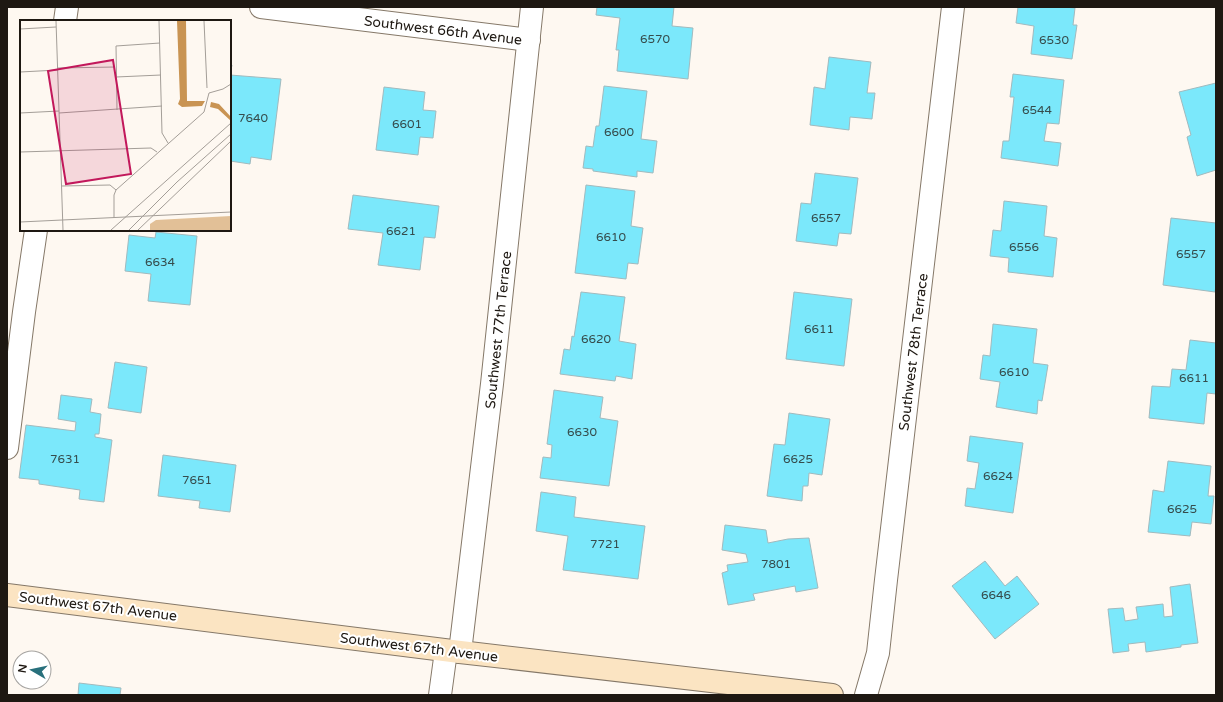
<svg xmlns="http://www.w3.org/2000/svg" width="1223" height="702" viewBox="0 0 1223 702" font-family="'Varela Round',sans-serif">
	<rect width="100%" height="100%" fill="#fef8f1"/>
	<g fill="#7be8fb" stroke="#a1babe">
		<polygon points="597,7 674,7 672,26 693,28 688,79 617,71 619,50 616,50 620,18 596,15"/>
		<polygon points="1018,7 1065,7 1075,8 1073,25 1077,25 1072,59 1031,54 1034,26 1016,23"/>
		<polygon points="829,57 871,62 867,93 875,93 872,119 850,117 849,130 810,125 814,87 825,89"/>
		<polygon points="230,65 232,65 230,75 281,79 271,160 251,157 250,164 230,161"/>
		<polygon points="1013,74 1064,80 1059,124 1047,123 1044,141 1061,143 1058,166 1001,158 1003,141 1009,141 1014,97 1010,97"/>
		<polygon points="1216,83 1216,170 1197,176 1187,137 1191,135 1179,92"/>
		<polygon points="604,86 647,91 641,139 657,141 653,173 637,171 637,177 593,171 593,169 583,168 586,146 593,147 596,126 599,126"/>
		<polygon points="384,87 425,92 423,110 436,111 433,138 420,137 418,155 376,150"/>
		<polygon points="815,173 858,178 851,234 839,233 837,246 796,241 801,203 811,204"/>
		<polygon points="586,185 635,191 631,226 643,228 638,264 628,263 626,279 575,273"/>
		<polygon points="353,195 439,206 435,238 424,237 420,270 378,265 383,233 348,229"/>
		<polygon points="1004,201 1047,206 1044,236 1057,238 1053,277 1008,272 1009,258 990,256 993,230 1001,231"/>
		<polygon points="1171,218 1216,223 1216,285 1215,292 1163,285"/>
		<polygon points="156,232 197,236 190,305 148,301 151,274 125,271 129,235 155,238"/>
		<polygon points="581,292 625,297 619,341 636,344 632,379 616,376 615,381 560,374 564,349 570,350 572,336 574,337"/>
		<polygon points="794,292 852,299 844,366 786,359"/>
		<polygon points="993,324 1037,329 1033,363 1048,365 1042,401 1038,400 1037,414 996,407 1000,382 980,379 983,355 990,356"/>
		<polygon points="1190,340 1216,343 1216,394 1207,393 1204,424 1149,418 1152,386 1170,387 1172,369 1186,370"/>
		<polygon points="115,362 147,367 141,413 108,408"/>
		<polygon points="554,390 603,397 600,418 618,421 609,486 540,478 543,457 551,458 552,445 547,444"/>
		<polygon points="61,395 92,399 90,412 101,414 99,434 95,434 95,437 112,440 104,502 79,499 80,490 39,484 39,480 19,478 26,425 75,431 76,422 58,419"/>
		<polygon points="789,413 830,419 822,475 809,473 808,486 803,486 802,501 767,496 774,444 785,445"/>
		<polygon points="970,436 1023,443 1013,513 965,506 967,488 975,489 979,463 967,461"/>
		<polygon points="163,455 236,465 230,512 199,508 200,501 158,496"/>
		<polygon points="1168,461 1211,466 1208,496 1214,496 1211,524 1192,522 1190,536 1148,532 1153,490 1164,492"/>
		<polygon points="541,492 576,497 574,517 645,526 638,579 563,570 568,536 536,531"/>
		<polygon points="725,525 766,530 768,543 788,539 809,538 818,588 796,592 795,586 753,594 755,600 728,605 722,573 728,571 727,565 748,562 746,554 722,550"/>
		<polygon points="985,561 1005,586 1017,576 1039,604 995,639 952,586"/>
		<polygon points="1190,584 1198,643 1181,645 1181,647 1146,652 1145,642 1128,644 1129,651 1113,653 1108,609 1123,608 1125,621 1138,619 1136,607 1163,604 1164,617 1173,616 1170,587"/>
		<polygon points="79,683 121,688 120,695 78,695"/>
	</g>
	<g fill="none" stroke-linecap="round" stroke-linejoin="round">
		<g stroke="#857868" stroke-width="24">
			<g id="street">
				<polyline points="261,7 529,40"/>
				<polyline points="65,21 67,7"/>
				<polyline points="7,448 24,312 36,230"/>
				<polyline points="460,652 492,384 532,7"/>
				<polyline points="440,695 446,651"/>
				<polyline points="866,695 878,653 886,580 953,7"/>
			</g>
		</g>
		<g stroke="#857868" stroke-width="24">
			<polyline id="secondary" points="7,595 460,652 832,695"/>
		</g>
		<use href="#street" stroke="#fff" stroke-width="22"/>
		<use href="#secondary" stroke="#fbe4c2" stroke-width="22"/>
	</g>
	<g text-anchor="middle" stroke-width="4" stroke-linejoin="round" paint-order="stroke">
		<g font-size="12" fill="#354c4c">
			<text x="655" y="43">6570</text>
			<text x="1054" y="44">6530</text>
			<text x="1037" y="114">6544</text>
			<text x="253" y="122">7640</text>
			<text x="407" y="128">6601</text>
			<text x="619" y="136">6600</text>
			<text x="826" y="222">6557</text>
			<text x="401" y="235">6621</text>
			<text x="611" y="241">6610</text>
			<text x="1024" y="251">6556</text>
			<text x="1191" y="258">6557</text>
			<text x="160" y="266">6634</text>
			<text x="819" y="333">6611</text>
			<text x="596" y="343">6620</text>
			<text x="1014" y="376">6610</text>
			<text x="1194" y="382">6611</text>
			<text x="582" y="436">6630</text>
			<text x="65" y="463">7631</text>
			<text x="798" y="463">6625</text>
			<text x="998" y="480">6624</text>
			<text x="197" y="484">7651</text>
			<text x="1182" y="513">6625</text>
			<text x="605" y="548">7721</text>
			<text x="776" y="568">7801</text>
			<text x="996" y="599">6646</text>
		</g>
		<g font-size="14" fill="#1e1812" stroke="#fff">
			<text transform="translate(443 30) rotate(7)" y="5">Southwest 66th Avenue</text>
			<text transform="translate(498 330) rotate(-84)" y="5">Southwest 77th Terrace</text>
			<text transform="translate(913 352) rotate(-83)" y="5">Southwest 78th Terrace</text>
			<text transform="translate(98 606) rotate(7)" y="5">Southwest 67th Avenue</text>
			<text transform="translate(419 647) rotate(7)" y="5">Southwest 67th Avenue</text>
		</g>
	</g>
	<g transform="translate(20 20)">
		<rect width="211" height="211" fill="#fef8f1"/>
		<path d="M211,196V210H130V204L136,200Z" fill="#e2c097"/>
		<path d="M157,1H166L167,81H185L182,86L162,87L158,84L160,79ZM191,82L199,84L211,97V101L198,89L190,87Z" fill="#c99453"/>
		<path fill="none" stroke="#a49e98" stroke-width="1" d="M36,1L43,210M139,1L142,113L148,123M184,1L187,68M0,9L36,7M38,48L95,47M0,52L38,50M96,57L141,55M97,90L96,26L140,23M0,93L39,91M39,93L142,86M0,132L131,128L137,132M42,166L90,165L96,170M94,198V175L96,170L184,92L189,73L203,69L211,64M0,202L211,192M91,210L211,103M109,210L157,162L211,114M118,210L211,121"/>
		<path fill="#c2185b" fill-opacity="0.15" stroke="#c2185b" stroke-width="2" d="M93,40L111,154L46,164L28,51Z"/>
		<rect width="211" height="211" fill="none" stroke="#1e1812" stroke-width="2"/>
	</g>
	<rect width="1223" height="702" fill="none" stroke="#1e1812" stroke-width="16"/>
	<g transform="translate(32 670) rotate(279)"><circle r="19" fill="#ffffff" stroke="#a5a3a0"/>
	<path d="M0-3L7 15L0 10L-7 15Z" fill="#28707c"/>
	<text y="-6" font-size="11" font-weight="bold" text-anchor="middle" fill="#1e1812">N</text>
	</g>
</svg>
